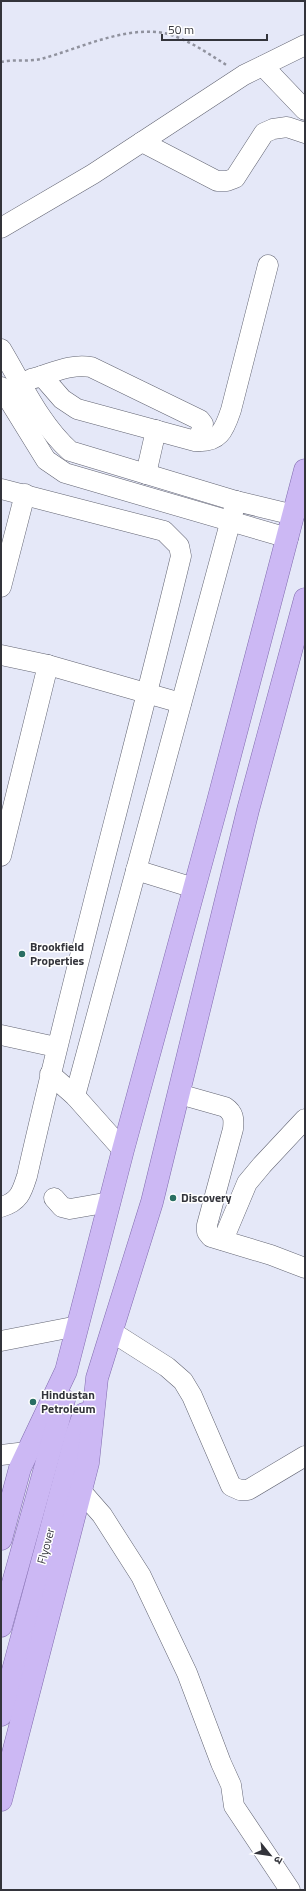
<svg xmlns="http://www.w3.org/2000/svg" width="306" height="1891" viewBox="0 0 306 1891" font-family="'Titillium Web','Noto Sans Devanagari',sans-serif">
	<rect width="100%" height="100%" fill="#e5e8f8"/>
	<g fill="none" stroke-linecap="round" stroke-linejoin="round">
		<g stroke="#626472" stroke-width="21">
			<g id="minor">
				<polyline points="263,66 305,110"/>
				<polyline points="142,142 217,181 227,181 235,178 264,133 273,129 287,127 305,133"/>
				<polyline points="1,228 93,174 244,75 305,45"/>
				<path d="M1,349C22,384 40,424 70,451L236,501L294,515"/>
				<path d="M42,376L62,399L77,409L195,441C219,443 224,431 231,410L268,265"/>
				<path d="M31,379C51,374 70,363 91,367L200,420L203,424L198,441"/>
				<polyline points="1,387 46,460 65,473 288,538"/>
				<polyline points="146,474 156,430"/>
				<path d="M1,489L164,531L179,546L181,556C131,763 74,968 27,1176C22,1192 19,1202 1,1207"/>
				<polyline points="1,587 25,494"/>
				<polyline points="1,655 48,665 181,703"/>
				<polyline points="1,856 48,665"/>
				<polyline points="136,870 194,888"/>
				<polyline points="1,1035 56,1047"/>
				<polyline points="50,1074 75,1096 123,1150"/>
				<path d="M179,1094L225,1107C234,1113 234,1119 233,1129L207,1225V1232L211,1237L271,1255L305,1268"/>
				<polyline points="75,1096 236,501"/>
				<polyline points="54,1198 62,1207 70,1209 110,1202"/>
				<polyline points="223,1240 247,1183 262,1165 305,1119"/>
				<polyline points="112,1332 167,1367 183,1381 192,1396 231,1486 240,1490 248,1490 305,1456"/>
				<polyline points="1,1341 78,1326"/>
				<polyline points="1,1455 27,1452"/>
				<polyline points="81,1491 102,1515 141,1576 187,1673 221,1763 231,1785 234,1806 290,1890"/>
			</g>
		</g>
		<g stroke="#806bae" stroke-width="23">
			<g id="major">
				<polyline points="1,1539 20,1468 66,1371 123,1150 218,801 305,470"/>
				<polyline points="1,1626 64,1400"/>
				<polyline points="1,1715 76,1436 84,1414"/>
				<polyline points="1,1800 88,1463 97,1378 152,1202 248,810 305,599"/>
			</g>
		</g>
		<path stroke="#90929e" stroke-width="2.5" stroke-dasharray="3 3" stroke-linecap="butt" d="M1,62C13,59 28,62 41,59C82,48 136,20 177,37C195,44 212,56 228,66"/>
		<use href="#minor" stroke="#fff" stroke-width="20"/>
		<use href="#major" stroke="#ccb8f4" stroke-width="22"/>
	</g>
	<g fill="#296e62" stroke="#fff" stroke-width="1.5">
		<circle cx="22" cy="954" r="4"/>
		<circle cx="173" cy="1198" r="4"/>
		<circle cx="33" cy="1402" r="4"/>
	</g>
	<g text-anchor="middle" stroke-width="3" stroke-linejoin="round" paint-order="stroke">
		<g font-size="12" font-weight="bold" fill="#33343b" stroke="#fff" text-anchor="start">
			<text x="30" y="951">Brookfield<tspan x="30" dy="14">Properties</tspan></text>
			<text x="181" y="1202">Discovery</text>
			<text x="41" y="1399">Hindustan<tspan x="41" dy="14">Petroleum</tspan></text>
		</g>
		<g font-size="12" fill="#33343b" stroke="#fff">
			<text transform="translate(46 1546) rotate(-75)" y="4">Flyover</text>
		</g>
	</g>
	<rect width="306" height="1891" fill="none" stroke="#33343b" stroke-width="4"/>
	<g transform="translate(270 1855) rotate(120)" stroke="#ffffff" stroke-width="3" paint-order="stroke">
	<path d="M0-3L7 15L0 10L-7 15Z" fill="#33343b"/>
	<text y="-6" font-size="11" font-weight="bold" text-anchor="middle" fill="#33343b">उ</text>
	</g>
	<path d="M162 34v6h105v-6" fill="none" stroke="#33343b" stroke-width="2"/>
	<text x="168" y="34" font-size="12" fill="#33343b" stroke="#ffffff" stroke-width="3" paint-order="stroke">50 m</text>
</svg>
